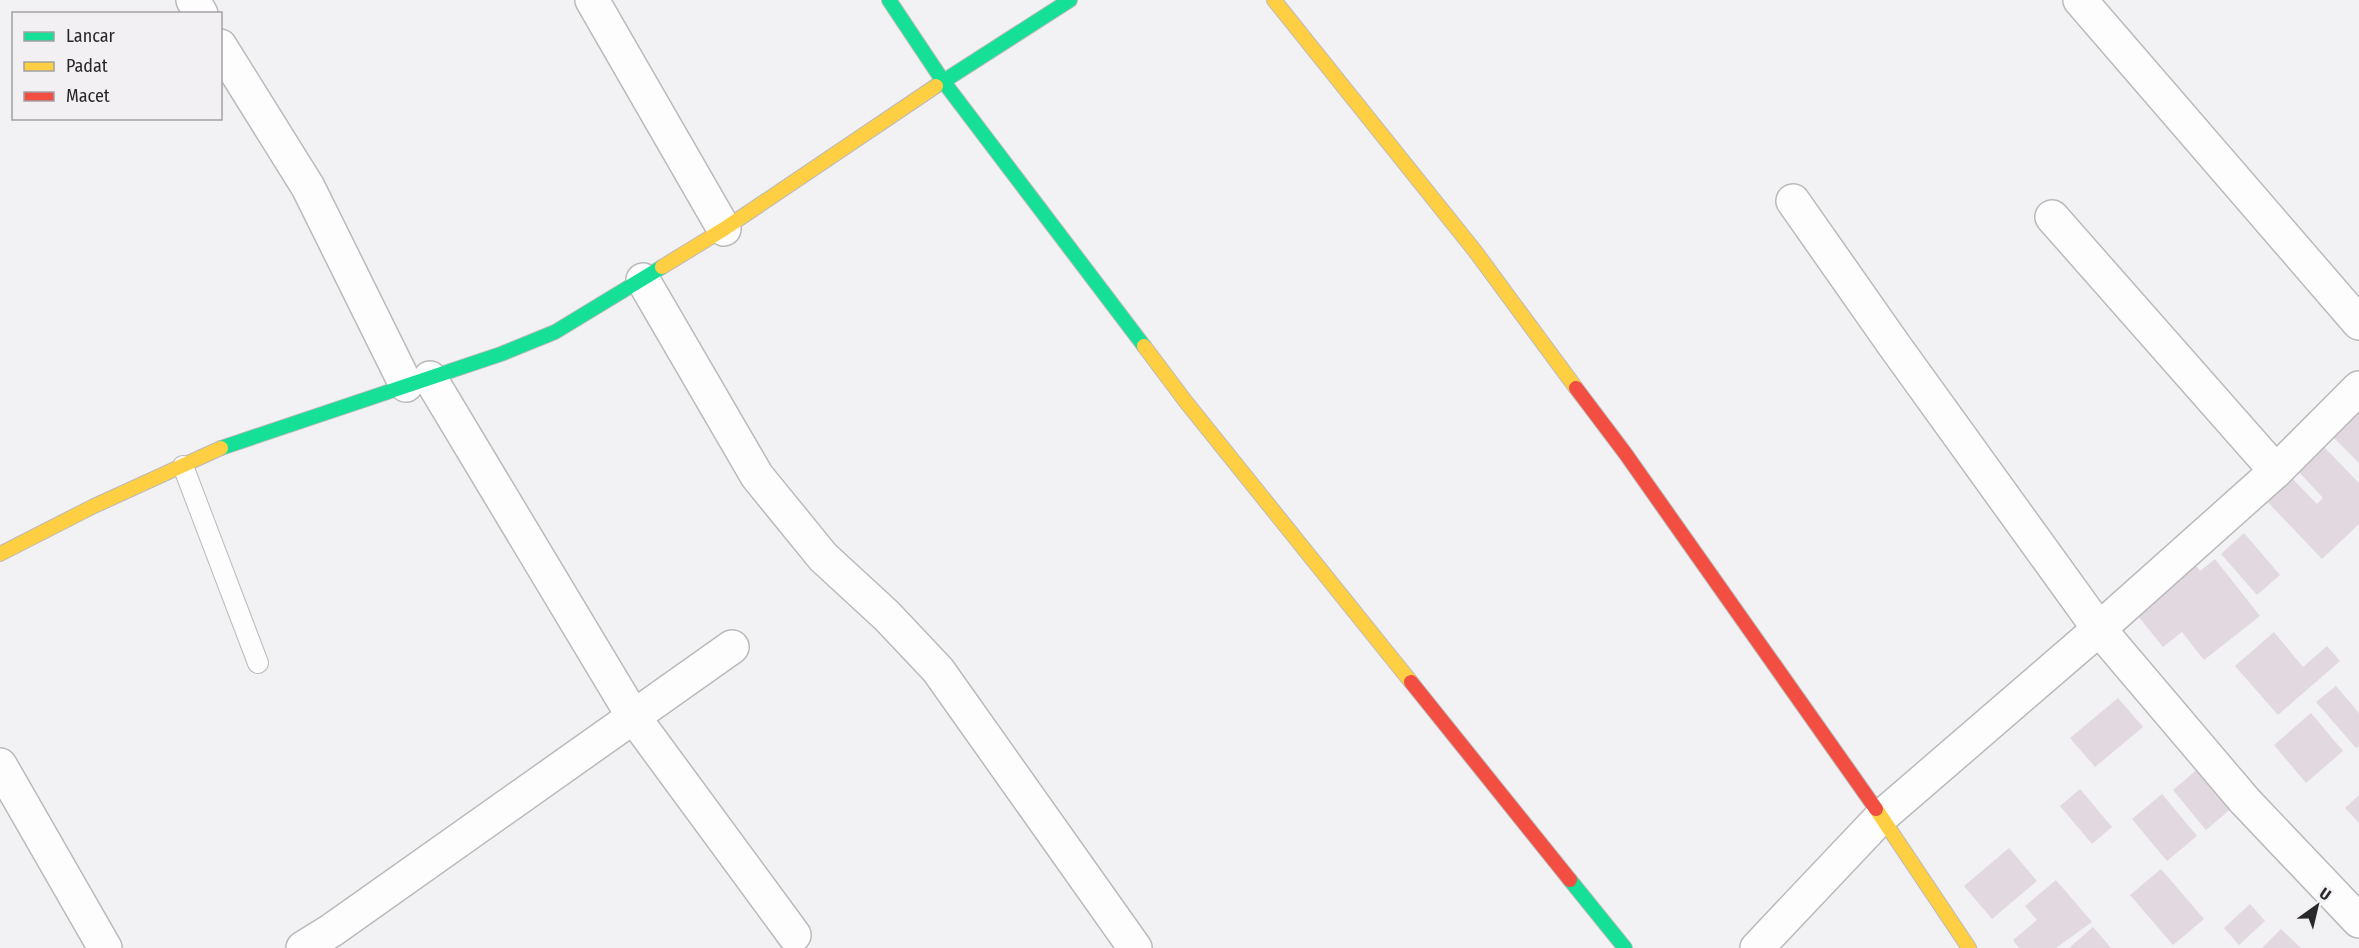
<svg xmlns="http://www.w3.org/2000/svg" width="2359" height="948" viewBox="0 0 2359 948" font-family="'Fira Sans Condensed',sans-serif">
	<rect width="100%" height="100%" fill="#f2f1f3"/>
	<g fill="#e2d9e0">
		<polygon points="2355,408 2359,412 2359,463 2329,433"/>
		<polygon points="2322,445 2359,483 2359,524 2322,559 2258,492 2283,469 2317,504 2323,498 2296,469"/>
		<polygon points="2244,533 2280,575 2257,595 2221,554"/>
		<polygon points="2215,559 2260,616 2204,660 2182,632 2163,647 2134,611 2194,563 2200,571"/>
		<polygon points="2274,632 2303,667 2327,646 2340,661 2278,715 2235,666"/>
		<polygon points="2336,686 2359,713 2359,746 2356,748 2316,702"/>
		<polygon points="2118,698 2143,727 2095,767 2070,738"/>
		<polygon points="2311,713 2343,751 2306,783 2274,745"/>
		<polygon points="2199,768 2232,808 2206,830 2173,790"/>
		<polygon points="2080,789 2112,827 2092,844 2060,806"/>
		<polygon points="2162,794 2197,836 2167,861 2132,819"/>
		<polygon points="2359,795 2359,823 2345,808"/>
		<polygon points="2009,848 2037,881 1992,919 1964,886"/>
		<polygon points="2161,869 2204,919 2173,945 2130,895"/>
		<polygon points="2056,880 2092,922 2056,948 2019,948 2013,940 2037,920 2025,906"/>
		<polygon points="2250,904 2265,921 2239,945 2224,928"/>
		<polygon points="2093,927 2111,948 2069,948"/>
		<polygon points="2281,929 2301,948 2262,948"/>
	</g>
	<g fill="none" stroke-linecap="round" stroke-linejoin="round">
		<g stroke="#bbbabb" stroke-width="22">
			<polyline id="lane" points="183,466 258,663"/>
		</g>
		<g stroke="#bbbabb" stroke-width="36">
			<g id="street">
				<polyline points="193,0 201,14"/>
				<polyline points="592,0 724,229"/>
				<polyline points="2080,0 2359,323"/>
				<polyline points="220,46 308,187 406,385"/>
				<polyline points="1793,201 1894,345 2099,629 2245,801 2359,921"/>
				<polyline points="2052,217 2276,471"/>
				<polyline points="643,280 757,476 823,557 887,616 938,670 1135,948"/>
				<polyline points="430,378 633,716 794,935"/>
				<polyline points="0,765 105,948"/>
				<polyline points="303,948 332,930 732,647"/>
				<polyline points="1757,948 1881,817 2099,629 2276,471 2359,388"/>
			</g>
		</g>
		<g stroke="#bbbabb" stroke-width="16">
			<g id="fast">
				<polyline points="889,0 943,81 1144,346"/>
				<polyline points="936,86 1070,0"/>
				<polyline points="221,448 501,354 555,332 662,267"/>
				<polyline points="1570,880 1625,948"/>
			</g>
		</g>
		<g stroke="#bbbabb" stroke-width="16">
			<g id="slow">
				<polyline points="1274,0 1475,251 1576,388"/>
				<polyline points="662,267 724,229 936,86"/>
				<polyline points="1144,346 1186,402 1411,682"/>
				<polyline points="0,554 94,506 221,448"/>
				<polyline points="1876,809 1969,948"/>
			</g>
		</g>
		<g stroke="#bbbabb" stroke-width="16">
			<g id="jam">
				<polyline points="1576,388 1625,453 1876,809"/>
				<polyline points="1411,682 1570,880"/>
			</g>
		</g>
		<use href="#lane" stroke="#fdfdfd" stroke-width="20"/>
		<use href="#street" stroke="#fdfdfd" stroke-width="33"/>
		<use href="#fast" stroke="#16e098" stroke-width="14"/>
		<use href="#slow" stroke="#ffcf43" stroke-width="14"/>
		<use href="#jam" stroke="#f24e42" stroke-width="14"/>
	</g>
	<rect x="12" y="12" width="210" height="108" fill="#f3f0f4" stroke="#a2a0a3" stroke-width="1.5"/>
	<rect x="24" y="32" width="30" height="9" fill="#16e098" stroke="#a2a0a3" stroke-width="1.5"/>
	<text x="66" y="42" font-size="18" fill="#282729">Lancar</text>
	<rect x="24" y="62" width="30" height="9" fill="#ffcf43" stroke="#a2a0a3" stroke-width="1.5"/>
	<text x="66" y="72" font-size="18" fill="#282729">Padat</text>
	<rect x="24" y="92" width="30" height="9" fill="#f24e42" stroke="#a2a0a3" stroke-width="1.5"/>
	<text x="66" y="102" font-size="18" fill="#282729">Macet</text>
	<g transform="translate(2317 906) rotate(34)" stroke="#f3f0f4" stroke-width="4.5" paint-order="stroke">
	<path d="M0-4.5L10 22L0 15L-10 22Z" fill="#282729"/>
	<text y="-9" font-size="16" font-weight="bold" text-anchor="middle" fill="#282729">U</text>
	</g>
</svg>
